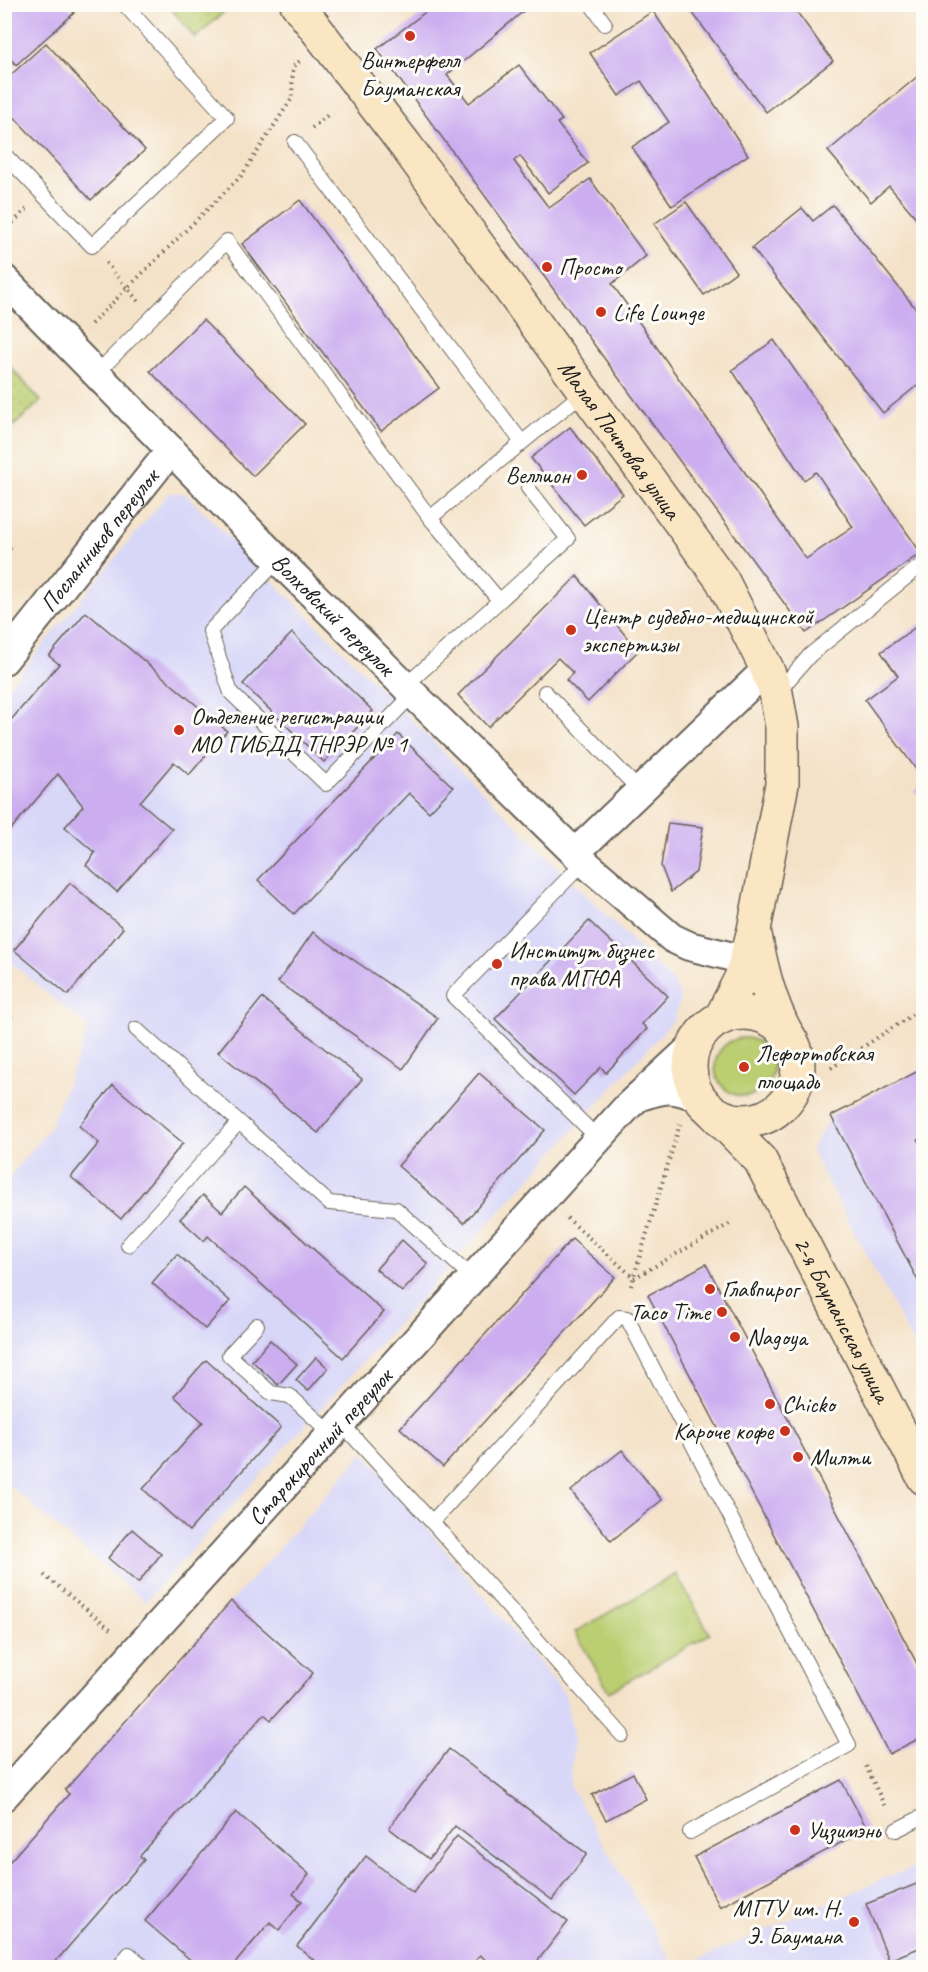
<svg xmlns="http://www.w3.org/2000/svg" width="928" height="1972" viewBox="0 0 928 1972" font-family="Caveat,sans-serif">
	<defs>
		<pattern id="park-dots" width="8" height="8" patternUnits="userSpaceOnUse" patternTransform="scale(1.5)"><rect width="8" height="8" fill="#bbce71"/><path d="M2 2h.1M6 6h.1" fill="none" stroke="#a0b061" stroke-width="1.8" stroke-linecap="round"/></pattern>
	</defs>
	<rect width="100%" height="100%" fill="#fdfcf7"/>
	<filter id="ink" filterUnits="userSpaceOnUse"><feTurbulence type="fractalNoise" baseFrequency=".0167" numOctaves="2"/><feDisplacementMap in="SourceGraphic" scale="12" xChannelSelector="R" yChannelSelector="G"/><feConvolveMatrix kernelMatrix="1 2 1 2 8 2 1 2 1" color-interpolation-filters="sRGB"/></filter>
	<filter id="wash" filterUnits="userSpaceOnUse"><feTurbulence type="fractalNoise" baseFrequency=".008" numOctaves="4" result="noise"/><feDisplacementMap in="SourceGraphic" scale="24" xChannelSelector="R" yChannelSelector="G"/><feGaussianBlur stdDeviation="1.35" result="paint"/><feColorMatrix in="noise" values="0 0 0 0 0 0 0 0 0 0 0 0 0 0 0 0 0 1.4 0 .05"/><feComposite in="paint" operator="in"/></filter>
	<g filter="url(#wash)">
		<rect width="100%" height="100%" fill="#f4e2c8"/>
		<g fill="#d8d7f8">
			<polygon points="169,493 185,493 673,982 678,991 680,1001 673,1021 145,1602 5,1482 5,1182 49,1129 89,1028 5,958 5,691"/>
			<polygon points="923,1068 923,1362 811,1150 831,1116"/>
			<polygon points="364,1452 565,1694 574,1740 570,1786 675,1967 5,1968 5,1868 69,1794 65,1790"/>
			<polygon points="923,1864 923,1967 679,1968 890,1876"/>
		</g>
		<g fill="#bbce71" stroke="#6c7546" stroke-width="1.5">
			<circle cx="744" cy="1067" r="29"/>
			<polygon points="676,1574 710,1634 609,1692 575,1632"/>
		</g>
		<g fill="url(#park-dots)" stroke="#6c7546" stroke-width="1.5">
			<polygon points="233,4 195,38 168,5 168,4"/>
			<polygon points="5,361 41,401 5,434"/>
		</g>
		<g id="blocks">
			<g fill="#cbadf0">
				<polygon points="4,4 67,4 74,13 16,65 4,52"/>
				<polygon points="436,4 532,4 447,75 469,103 519,65 562,120 557,123 588,163 548,193 520,156 514,161 549,208 590,179 646,256 612,284 806,559 853,527 816,472 804,480 732,370 774,340 921,553 806,633 377,49"/>
				<polygon points="686,4 791,4 833,61 766,112"/>
				<polygon points="653,11 748,155 672,206 632,147 669,122 641,81 619,96 590,53"/>
				<polygon points="46,43 145,150 91,200 4,106 4,81"/>
				<polygon points="924,71 924,227 889,186 871,202 828,151"/>
				<polygon points="300,200 439,388 381,431 242,244"/>
				<polygon points="686,202 736,272 704,295 654,224"/>
				<polygon points="833,205 924,319 924,380 883,413 752,248 802,208 813,221"/>
				<polygon points="203,320 305,424 253,476 150,371"/>
				<polygon points="570,427 623,494 584,525 531,458"/>
				<polygon points="4,543 11,549 4,555"/>
				<polygon points="577,576 638,651 588,702 566,680 573,673 558,658 488,727 458,695"/>
				<polygon points="86,612 227,731 189,775 174,762 140,802 172,829 117,892 86,865 95,853 65,827 83,806 58,774 6,835 4,834 4,728 59,664 49,656"/>
				<polygon points="924,621 924,780 865,700 898,676 881,652"/>
				<polygon points="292,633 373,711 324,762 243,684"/>
				<polygon points="398,734 453,787 429,812 409,793 294,914 258,880"/>
				<polygon points="924,785 924,802 915,791"/>
				<polygon points="668,823 703,827 696,872 671,892 661,866"/>
				<polygon points="70,883 123,928 68,995 14,950"/>
				<polygon points="589,921 668,996 642,1024 647,1029 606,1073 601,1067 574,1095 495,1019"/>
				<polygon points="313,932 438,1018 403,1069 278,982"/>
				<polygon points="262,998 362,1079 318,1133 218,1052"/>
				<polygon points="4,1011 12,1017 4,1025"/>
				<polygon points="924,1068 924,1137 918,1140 924,1150 924,1292 831,1116"/>
				<polygon points="479,1073 545,1130 464,1223 398,1166"/>
				<polygon points="113,1085 183,1143 121,1219 71,1177 99,1143 79,1126"/>
				<polygon points="244,1187 384,1312 343,1358 208,1236 204,1241 180,1219 203,1195 222,1212"/>
				<polygon points="572,1239 615,1277 443,1467 400,1428"/>
				<polygon points="402,1240 428,1264 402,1292 376,1269"/>
				<polygon points="177,1254 230,1301 205,1329 152,1283"/>
				<polygon points="706,1264 924,1677 924,1736 889,1754 648,1295"/>
				<polygon points="270,1340 297,1364 278,1385 252,1361"/>
				<polygon points="316,1357 328,1368 308,1391 296,1380"/>
				<polygon points="206,1360 281,1427 189,1531 143,1489 203,1422 174,1396"/>
				<polygon points="622,1450 662,1500 611,1541 571,1491"/>
				<polygon points="132,1529 161,1554 138,1583 108,1558"/>
				<polygon points="231,1601 313,1673 271,1720 264,1714 140,1856 144,1860 50,1968 4,1968 4,1868 69,1794 65,1790"/>
				<polygon points="449,1749 587,1854 552,1900 455,1826 429,1859 389,1828"/>
				<polygon points="633,1773 646,1799 606,1820 592,1795"/>
				<polygon points="841,1780 867,1829 720,1907 694,1857"/>
				<polygon points="236,1812 309,1874 293,1894 302,1901 279,1930 270,1922 231,1968 200,1968 145,1921"/>
				<polygon points="457,1836 568,1922 532,1968 496,1968 480,1955 470,1968 324,1968 297,1946 366,1856 413,1893"/>
				<polygon points="924,1881 924,1946 889,1960 866,1904"/>
			</g>
		</g>
	</g>
	<g filter="url(#ink)">
		<use href="#blocks" fill-opacity="0" stroke="#686158" stroke-width="1.5"/>
		<g fill="none" stroke-linecap="round" stroke-linejoin="round">
			<g stroke="#686158" stroke-width="16">
				<g id="lane">
					<polyline points="591,4 605,24"/>
					<polyline points="295,142 521,441"/>
					<polyline points="4,154 92,246 227,118 124,4"/>
					<polyline points="96,374 227,241 430,518 499,600"/>
					<polyline points="430,518 585,391"/>
					<polyline points="278,560 210,631 231,693 326,784 413,694"/>
					<polyline points="405,686 568,539 528,488"/>
					<polyline points="545,692 640,791"/>
					<polyline points="778,692 810,655 924,563"/>
					<polyline points="584,862 453,996 599,1139"/>
					<polyline points="136,1029 329,1203 396,1209 473,1278"/>
					<polyline points="128,1245 239,1122"/>
					<polyline points="257,1325 229,1355 271,1393 290,1396 332,1434"/>
					<polyline points="341,1423 432,1522 622,1735"/>
					<polyline points="432,1522 619,1317 627,1318 849,1745 690,1832"/>
					<polyline points="896,1830 924,1816"/>
					<polyline points="118,1968 129,1954 145,1968"/>
				</g>
			</g>
			<g stroke="#686158" stroke-width="32">
				<g id="street">
					<path id="s1" d="M4,279L278,560L413,694L584,862L672,938L689,946L733,957L745,964"/>
					<path id="s2" d="M4,660L171,450"/>
					<polyline points="575,853 767,669"/>
					<path d="M638,1097C665,1088 672,1086 699,1098"/>
					<path id="s3" d="M4,1796L628,1106L695,1044"/>
				</g>
			</g>
			<g stroke="#686158" stroke-width="36">
				<g id="secondary">
					<path id="s4" d="M297,4L406,146L722,580L767,669L776,693L782,727V784L754,930L741,978L721,1018"/>
					<path d="M755,935C762,971 770,1004 788,1036"/>
					<circle cx="744" cy="1067" r="54"/>
					<path id="s5" d="M712,1111L760,1160L924,1478"/>
				</g>
			</g>
			<g stroke="#686158" stroke-width="4" stroke-dasharray="1.5 4.5" stroke-linecap="butt">
				<polyline points="312,128 329,114"/>
				<polyline points="4,231 27,209"/>
				<polyline points="106,263 138,301"/>
				<polyline points="91,324 242,175 292,98 293,67 301,60"/>
				<polyline points="831,1068 924,1007"/>
				<polyline points="567,1218 634,1278 733,1222"/>
				<polyline points="631,1286 680,1124"/>
				<polyline points="44,1575 113,1631"/>
				<polyline points="866,1766 886,1809"/>
			</g>
			<use href="#lane" stroke="#fff" stroke-width="14"/>
			<use href="#street" stroke="#fff" stroke-width="28"/>
			<use href="#secondary" stroke="#fbe6c4" stroke-width="33"/>
		</g>
	</g>
	<g fill="#c8321e" stroke="#fdfcf7" stroke-width="2">
		<circle cx="410" cy="36" r="6"/>
		<circle cx="547" cy="267" r="6"/>
		<circle cx="601" cy="312" r="6"/>
		<circle cx="582" cy="475" r="6"/>
		<circle cx="571" cy="630" r="6"/>
		<circle cx="179" cy="730" r="6"/>
		<circle cx="497" cy="964" r="6"/>
		<circle cx="744" cy="1067" r="6"/>
		<circle cx="710" cy="1289" r="6"/>
		<circle cx="722" cy="1312" r="6"/>
		<circle cx="735" cy="1337" r="6"/>
		<circle cx="770" cy="1404" r="6"/>
		<circle cx="785" cy="1431" r="6"/>
		<circle cx="798" cy="1457" r="6"/>
		<circle cx="795" cy="1830" r="6"/>
		<circle cx="854" cy="1922" r="6"/>
	</g>
	<g text-anchor="middle" stroke-width="6" stroke-linejoin="round" paint-order="stroke">
		<g font-size="24" fill="#1c1c1c" stroke="#fdfcf7" text-anchor="start">
			<text x="410" y="68" text-anchor="middle">Винтерфелл<tspan x="410" dy="28">Бауманская</tspan></text>
			<text x="559" y="275">Просто</text>
			<text x="613" y="320">Life Lounge</text>
			<text x="570" y="483" text-anchor="end">Веллион</text>
			<text x="583" y="624">Центр судебно-медицинской<tspan x="583" dy="28">экспертизы</tspan></text>
			<text x="191" y="724">Отделение регистрации<tspan x="191" dy="28">МО ГИБДД ТНРЭР № 1</tspan></text>
			<text x="509" y="958">Институт бизнес<tspan x="509" dy="28">права МГЮА</tspan></text>
			<text x="756" y="1061">Лефортовская<tspan x="756" dy="28">площадь</tspan></text>
			<text x="722" y="1297">Главпирог</text>
			<text x="710" y="1320" text-anchor="end">Taco Time</text>
			<text x="747" y="1345">Nagoya</text>
			<text x="782" y="1412">Chicko</text>
			<text x="773" y="1439" text-anchor="end">Кароче кофе</text>
			<text x="810" y="1465">Милти</text>
			<text x="807" y="1838">Уцзимэнь</text>
			<text x="842" y="1916" text-anchor="end">МГТУ им. Н.<tspan x="842" dy="28">Э. Баумана</tspan></text>
		</g>
		<g font-size="24" fill="#1c1c1c" stroke="#fdfcf7">
			<text dy="8" stroke="none"><textPath href="#s4" startOffset="542">Малая Почтовая улица</textPath></text>
			<text dy="8" stroke="none"><textPath href="#s2" startOffset="153">Посланников переулок</textPath></text>
			<text dy="8" stroke="none"><textPath href="#s1" startOffset="470">Волховский переулок</textPath></text>
			<text dy="8" stroke="none"><textPath href="#s5" startOffset="248">2-я Бауманская улица</textPath></text>
			<text dy="8" stroke="none"><textPath href="#s3" startOffset="471">Старокирочный переулок</textPath></text>
		</g>
	</g>
	<rect width="928" height="1972" fill="none" stroke="#fdfcf7" stroke-width="24"/>
</svg>
